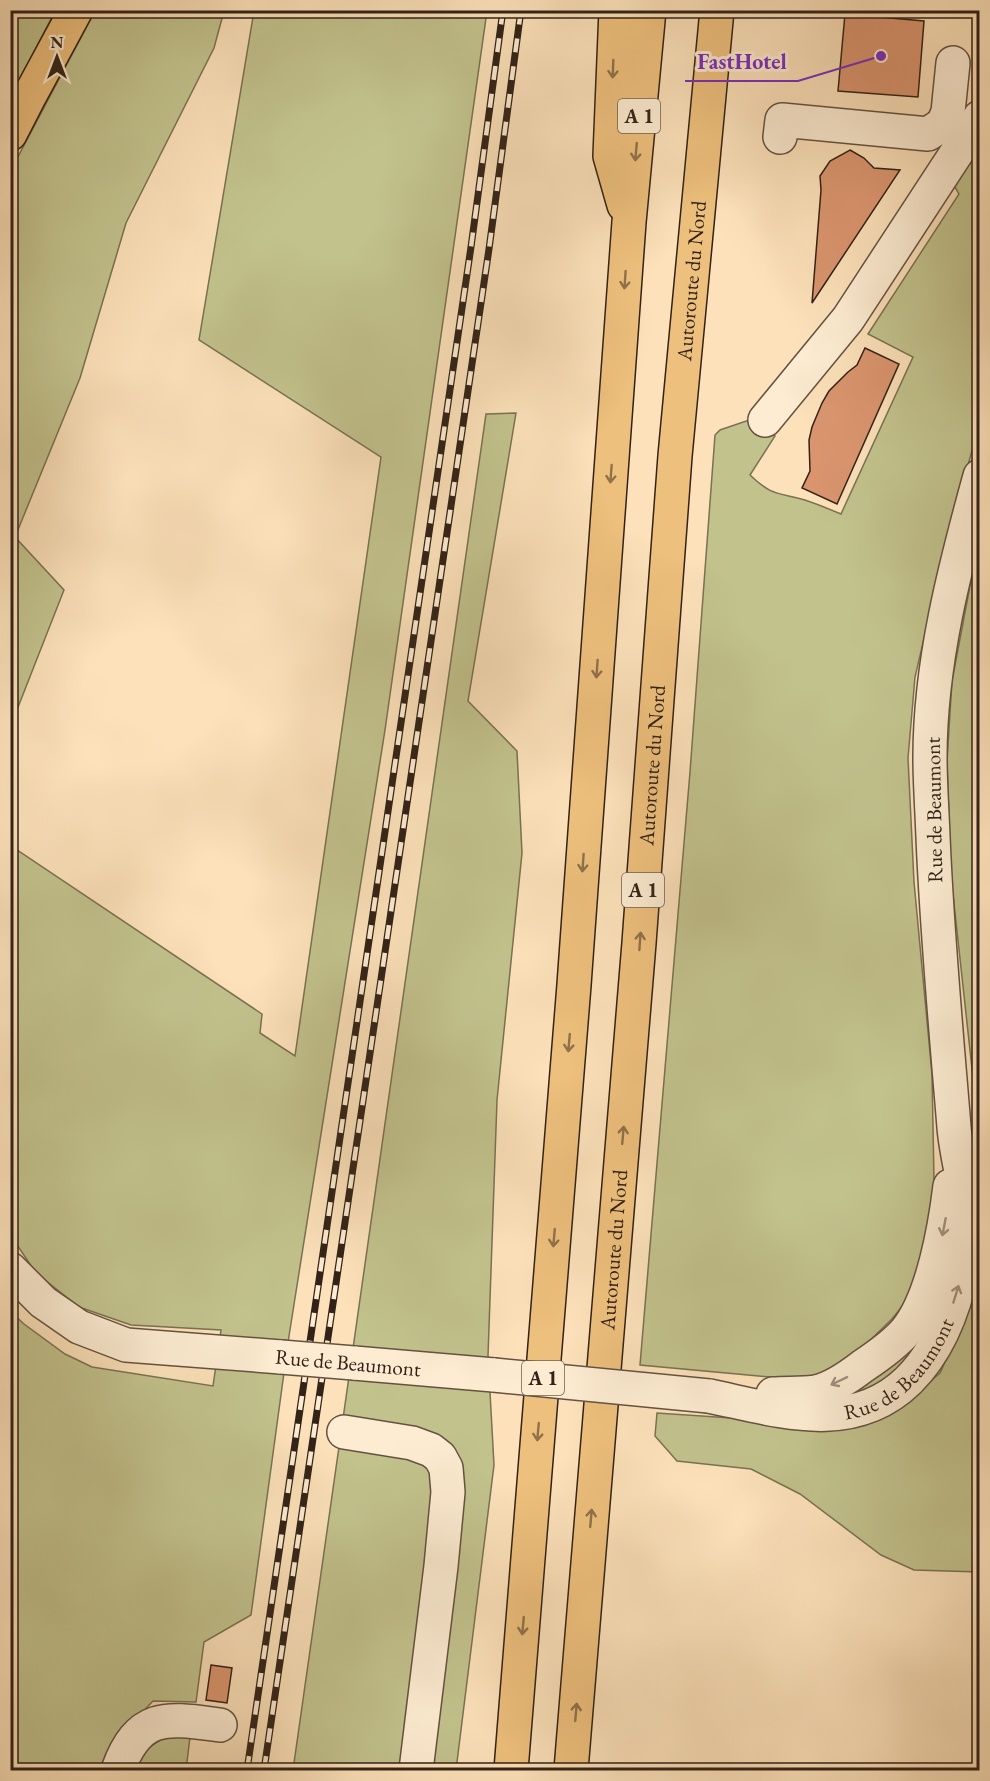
<svg xmlns="http://www.w3.org/2000/svg" width="990" height="1781" viewBox="0 0 990 1781" font-family="'EB Garamond',serif">
	<rect width="100%" height="100%" fill="#fce1ba"/>
	<filter id="stains"><feTurbulence type="fractalNoise" baseFrequency=".00333" numOctaves="4"/><feColorMatrix values="0 0 0 0 .2 0 0 0 0 .09 0 0 0 0 .02 0 0 0 .5 -.17"/></filter>
	<radialGradient id="worn" r=".72"><stop offset=".6" stop-color="#630" stop-opacity="0"/><stop offset="1" stop-color="#630" stop-opacity=".3"/></radialGradient>
	<g fill="#c2c28d" stroke="#7a7252" stroke-width="1.5">
		<polygon points="11,10 55,11 11,96 10,11"/>
		<polygon points="95,11 224,11 214,48 126,223 80,378 15,537 64,590 11,725 11,170"/>
		<polygon points="254,11 487,11 385,730 289,1336 251,1615 204,1642 196,1702 153,1701 126,1729 109,1770 11,1770 10,1311 24,1324 65,1354 92,1367 213,1386 221,1330 131,1325 79,1307 36,1273 11,1236 11,846 262,1014 260,1033 295,1056 381,457 199,340"/>
		<path d="M979,142V425L944,553L915,677L908,758L914,882L932,1074L934,1179L928,1253L912,1294L892,1319L860,1350L812,1381L640,1365L690,772L715,435L720,430L752,419L775,436L750,475C773,497 778,492 805,500C817,504 829,509 841,514L913,357L868,334L959,194L952,182Z"/>
		<polygon points="516,413 468,701 517,751 522,853 497,1100 488,1356 494,1465 456,1770 293,1770 486,414"/>
		<polygon points="979,545 979,1133 951,876 947,761 952,681 973,570"/>
		<polygon points="979,1273 979,1572 914,1570 881,1555 800,1494 751,1469 677,1461 655,1436 657,1413 732,1418 808,1429 835,1430 862,1426 891,1414 940,1373 972,1302"/>
		<path d="M924,1332L913,1360L854,1400L850,1391C882,1376 901,1360 924,1332Z"/>
		<polygon points="165,1737 190,1737 186,1770 132,1770 138,1755"/>
	</g>
	<g fill="#da956f" stroke="#322217" stroke-width="1.5">
		<polygon points="845,14 924,21 918,97 838,91"/>
		<polygon points="850,150 864,158 874,168 900,170 812,303 821,190 820,176 830,161"/>
		<polygon points="865,348 899,364 837,504 802,488 810,471 809,440 812,427 822,403 829,391 848,372 857,365"/>
		<polygon points="211,1665 232,1668 227,1703 206,1700"/>
	</g>
	<g fill="none" stroke-linecap="round" stroke-linejoin="round">
		<g stroke="#645240" stroke-width="36">
			<g id="minor">
				<polyline points="943,124 948,112 953,63"/>
				<polyline points="780,137 782,120 928,134 943,124 964,140"/>
				<polyline points="765,420 848,319 980,117"/>
				<polyline points="10,1269 43,1302 79,1327 126,1345 281,1357"/>
				<polyline points="354,1363 494,1375"/>
				<path d="M773,1394C787,1393 801,1394 815,1392C832,1389 850,1376 863,1366C878,1356 894,1345 906,1331C933,1298 945,1227 950,1186"/>
				<path id="s1" d="M709,1396C778,1410 852,1436 909,1380C945,1344 961,1289 967,1240C972,1201 957,1166 954,1127C946,1030 937,934 933,837C932,810 930,783 930,757C930,662 955,567 980,476"/>
				<polyline points="344,1432 412,1443 431,1450 440,1457 446,1468 448,1492 441,1566 416,1770"/>
				<path d="M118,1770C139,1712 167,1718 220,1725"/>
			</g>
		</g>
		<g stroke="#322217" stroke-width="36">
			<g id="highway">
				<polyline points="616,10 610,156 624,205"/>
				<polyline points="10,134 29,97 76,10"/>
				<polyline points="511,1770 574,985 629,222 649,10"/>
				<path id="s2" d="M571,1770L639,943L675,456L717,10"/>
			</g>
		</g>
		<use href="#minor" stroke="#fdecd2" stroke-width="33"/>
		<use href="#highway" stroke="#eec07d" stroke-width="33"/>
		<g stroke="#322217" stroke-width="7">
			<g id="rail">
				<polyline points="247,1770 471,247 503,10"/>
				<polyline points="264,1770 489,249 521,10"/>
			</g>
		</g>
		<use href="#rail" stroke="#fdecd2" stroke-width="4.5" stroke-dasharray="14" stroke-linecap="butt"/>
		<g stroke="#645240" stroke-width="36" stroke-linecap="butt">
			<g id="minor-bridge">
				<polyline points="281,1357 354,1363"/>
				<polyline points="494,1375 709,1396"/>
			</g>
		</g>
		<use href="#minor-bridge" stroke="#fdecd2" stroke-width="33"/>
	</g>
	<defs><path id="oneway-shaft" d="M-6 0H5M1.5-3L5.5 0L1.5 3" fill="none" stroke-width="1.6" stroke-linecap="round" stroke-linejoin="round" transform="scale(1.5)"/></defs>
	<g stroke="#90714a">
		<use href="#oneway-shaft" transform="translate(613 69) rotate(92)"/>
		<use href="#oneway-shaft" transform="translate(636 152) rotate(95)"/>
		<use href="#oneway-shaft" transform="translate(625 280) rotate(94)"/>
		<use href="#oneway-shaft" transform="translate(611 474) rotate(94)"/>
		<use href="#oneway-shaft" transform="translate(597 669) rotate(94)"/>
		<use href="#oneway-shaft" transform="translate(583 863) rotate(94)"/>
		<use href="#oneway-shaft" transform="translate(640 941) rotate(-86)"/>
		<use href="#oneway-shaft" transform="translate(569 1043) rotate(95)"/>
		<use href="#oneway-shaft" transform="translate(623 1135) rotate(-85)"/>
		<use href="#oneway-shaft" transform="translate(554 1238) rotate(95)"/>
		<use href="#oneway-shaft" transform="translate(538 1432) rotate(95)"/>
		<use href="#oneway-shaft" transform="translate(591 1518) rotate(-85)"/>
		<use href="#oneway-shaft" transform="translate(523 1626) rotate(95)"/>
		<use href="#oneway-shaft" transform="translate(576 1712) rotate(-85)"/>
	</g>
	<g stroke="#a2917e">
		<use href="#oneway-shaft" transform="translate(944 1227) rotate(101)"/>
		<use href="#oneway-shaft" transform="translate(956 1294) rotate(-73)"/>
		<use href="#oneway-shaft" transform="translate(839 1381) rotate(154)"/>
	</g>
	<g text-anchor="middle" stroke-width="6" stroke-linejoin="round" paint-order="stroke">
		<g fill="#fdecd2" stroke="#6f5f4f" stroke-width="1.5">
			<rect x="618" y="99" width="42" height="34" rx="4.5"/>
			<rect x="622" y="873" width="42" height="34" rx="4.5"/>
			<rect x="522" y="1361" width="42" height="34" rx="4.5"/>
		</g>
		<g font-size="20" font-weight="bold" fill="#322217">
			<text x="639" y="123">A 1</text>
			<text x="643" y="897">A 1</text>
			<text x="543" y="1385">A 1</text>
		</g>
		<g font-size="21" fill="#322217" stroke="#fdecd2">
			<text dy="7" stroke="none"><textPath href="#s2" startOffset="1494">Autoroute du Nord</textPath></text>
			<text dy="7" stroke="none"><textPath href="#s2" startOffset="1008">Autoroute du Nord</textPath></text>
			<text transform="translate(934 810) rotate(-91)" y="7">Rue de Beaumont</text>
			<text dy="7" stroke="none"><textPath href="#s2" startOffset="522">Autoroute du Nord</textPath></text>
			<text dy="7" stroke="none"><textPath href="#s1" startOffset="210">Rue de Beaumont</textPath></text>
			<text transform="translate(348 1363) rotate(5)" y="7">Rue de Beaumont</text>
		</g>
	</g>
	<path fill="none" stroke="#7b2cbf" stroke-width="2" d="M881 56L798 81H685"/>
	<circle fill="#7b2cbf" stroke="#fdecd2" stroke-width="2" cx="881" cy="56" r="6"/>
	<g font-size="22" text-anchor="middle" font-weight="bold" fill="#7b2cbf" stroke="#fdecd2" stroke-width="6" stroke-linejoin="round" paint-order="stroke">
		<text x="742" y="69">FastHotel</text>
	</g>
	<rect width="990" height="1781" fill="none" stroke="#fce1ba" stroke-width="36"/>
	<rect x="12" y="12" width="966" height="1757" fill="none" stroke="#322217" stroke-width="3"/>
	<rect x="18" y="18" width="954" height="1745" fill="none" stroke="#322217" stroke-width="1.5"/>
	<g transform="translate(57 57)" stroke="#fdecd2" stroke-width="4.5" paint-order="stroke">
	<path d="M0-4.5L10 22L0 15L-10 22Z" fill="#322217"/>
	<text y="-9" font-size="16" font-weight="bold" text-anchor="middle" fill="#322217">N</text>
	</g>
	<rect width="100%" height="100%" filter="url(#stains)"/>
	<rect width="100%" height="100%" fill="url(#worn)"/>
</svg>
